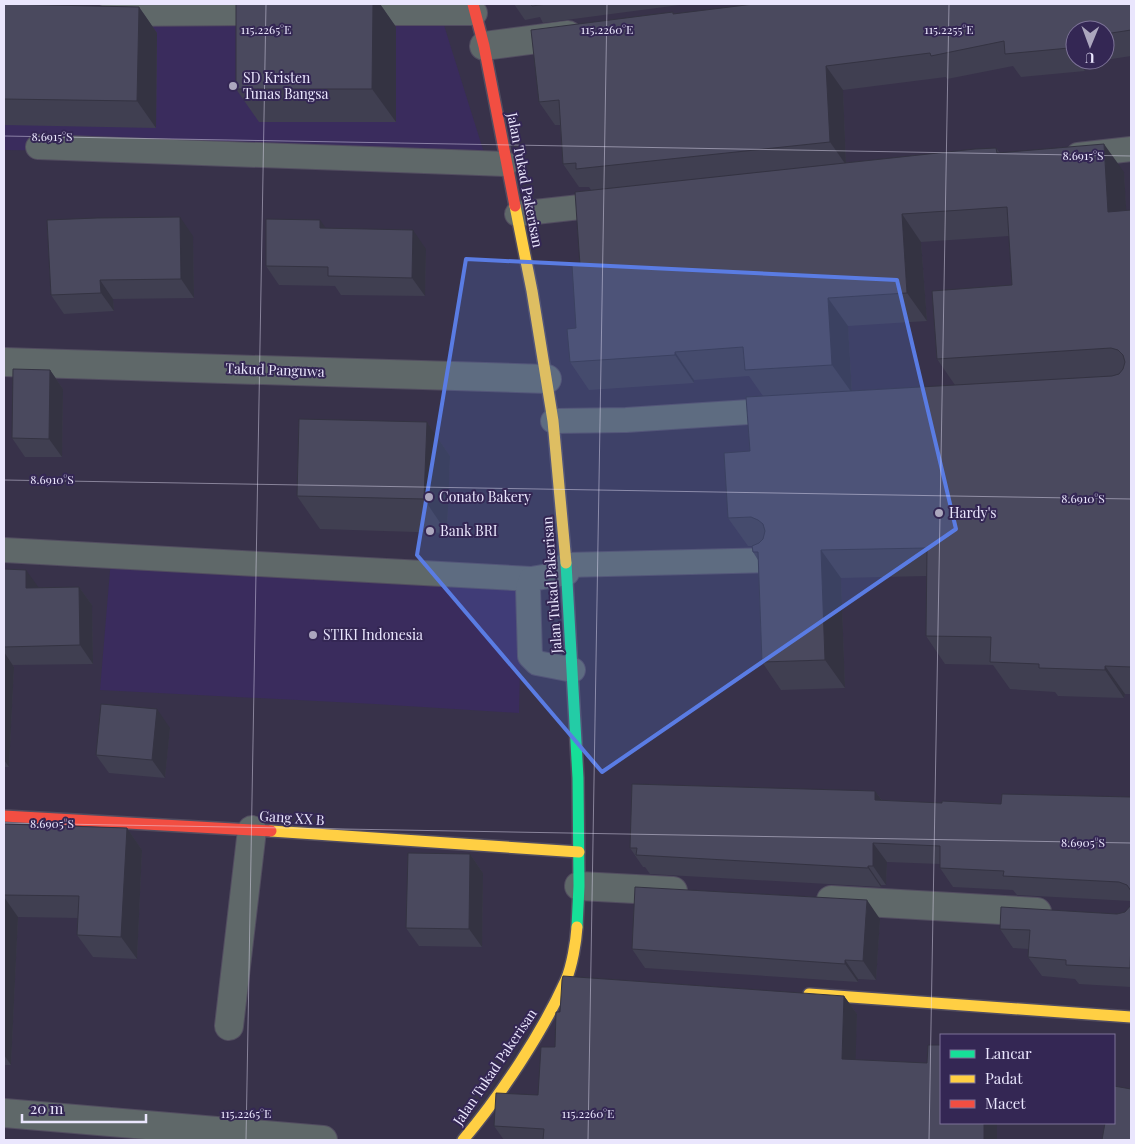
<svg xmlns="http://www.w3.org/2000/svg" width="1135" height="1144" viewBox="0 0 1135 1144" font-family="'Playfair Display',serif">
	<rect width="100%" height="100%" fill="#38324a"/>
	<g fill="#3a2c5d">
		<polygon points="4,19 443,22 485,156 4,150"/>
		<polygon points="111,559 522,581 519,713 375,704 100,690"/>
	</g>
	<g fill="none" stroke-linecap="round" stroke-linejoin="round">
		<g stroke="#524d60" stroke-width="26">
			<g id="lane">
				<polyline points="353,13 475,13"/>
				<polyline points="110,14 267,13"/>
				<polyline points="38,147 506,164"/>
				<polyline points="1078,155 1131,149"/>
				<polyline points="517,214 607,204"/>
				<polyline points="553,421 626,420 779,410"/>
				<polyline points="4,550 531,579"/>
				<polyline points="566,565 771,560"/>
				<polyline points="567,573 531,579 528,588 530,656 537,663 573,670"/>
			</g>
		</g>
		<g stroke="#524d60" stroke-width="30">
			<g id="street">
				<polyline points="484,46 568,35"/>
				<polyline points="4,362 547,379"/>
				<polyline points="579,886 673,891"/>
				<polyline points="831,900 1037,912"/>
				<polyline points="229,1026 252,830"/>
				<polyline points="4,1113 323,1140"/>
			</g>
		</g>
		<g stroke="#524d60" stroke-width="14">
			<polyline id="fast" points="566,563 578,778 579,886 577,927"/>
		</g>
		<g stroke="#524d60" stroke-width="14">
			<g id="slow">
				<polyline points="515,206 532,291 553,421 566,563"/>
				<polyline points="271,831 579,852"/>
				<polyline points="809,994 1131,1017"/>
				<path d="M463,1140C501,1095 542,1033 566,980C572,966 576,942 577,927"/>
			</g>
		</g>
		<g stroke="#524d60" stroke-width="14">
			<g id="jam">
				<polyline points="473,4 484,46 515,206"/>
				<polyline points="4,816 271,831"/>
			</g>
		</g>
		<use href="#lane" stroke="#5f6869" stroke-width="24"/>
		<use href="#street" stroke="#5f6869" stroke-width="28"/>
		<use href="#fast" stroke="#16e098" stroke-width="11"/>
		<use href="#slow" stroke="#ffcf43" stroke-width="11"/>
		<use href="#jam" stroke="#f24e42" stroke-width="11"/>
	</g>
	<g fill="#403f51" fill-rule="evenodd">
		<polygon points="4,4 139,7 157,33 156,128 4,125"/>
		<polygon points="236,4 380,4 396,27 396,122 259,122 236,89"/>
		<polygon points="514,4 687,4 543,23 540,17 525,20"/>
		<path d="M1131,4V56L1085,63V71L1021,77L1013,66L947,79L946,77L843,90L846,163L996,148L1000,153L1124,172L1126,210H1131V694H1125L1124,698L1058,696L1055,692L1010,689L993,665L945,664L926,636L927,576L841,578L845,688L781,690L762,662L758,560L753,552L752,546H748L728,518L750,451L763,396L749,376L694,380V383L589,390L570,362L576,328L580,265L591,190L589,187H579L563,164L560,125H555L539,102L673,12L674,14ZM1075,30H1105V60H1075ZM1009,236L1012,285L937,359L955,385L852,391L848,326L927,321L921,242Z"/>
		<polygon points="326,229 426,249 425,296 341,295 335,286 279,285 266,266"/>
		<polygon points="193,236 194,298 113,299 114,311 64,314 51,295"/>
		<polygon points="50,370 63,389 62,457 25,457 12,438"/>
		<polygon points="427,422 450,456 447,533 320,529 297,496"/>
		<polygon points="4,569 39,588 79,587 92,605 93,664 13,665 14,667 9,767 4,767"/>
		<polygon points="170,728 165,778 109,773 96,755"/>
		<polygon points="875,791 882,800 942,803 1001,804 1131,797 1131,901 1017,895 1013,890 953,887 940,868 940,864 887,862 886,885 881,885 881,887 650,874 645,867 643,867 630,848"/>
		<polygon points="4,820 7,825 127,828 142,850 137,959 93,957 77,935 78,918 18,917 11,1065 4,1065 4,1078"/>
		<polygon points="470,854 483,873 482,947 419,946 406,928"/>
		<polygon points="1131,905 1131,987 1079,984 1075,979 1042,976 1028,957 1029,949 1013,948 1000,929 1117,914 1125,912"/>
		<polygon points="880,919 876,980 858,979 858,982 645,968 632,949"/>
		<polygon points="844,996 857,1014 855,1060 997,1140 504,1140 494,1126 538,1095 555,1047 560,1012"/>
	</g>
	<g fill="#343342">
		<polygon points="373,4 380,4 396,27 396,122 372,89"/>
		<polygon points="139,7 157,33 156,128 137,101"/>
		<polygon points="1068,40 1075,49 1075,57 1069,48"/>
		<polygon points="1077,60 1082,60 1085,63 1085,71"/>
		<polygon points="826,66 843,90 846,165 830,142"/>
		<polygon points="1104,144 1124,172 1128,240 1108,212"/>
		<polygon points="902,214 921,242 927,321 907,293"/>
		<polygon points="180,217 193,236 194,298 181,279"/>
		<polygon points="320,220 333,238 320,228"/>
		<polygon points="413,230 426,249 425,296 412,278"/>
		<polygon points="100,280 113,299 114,311 101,293"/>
		<polygon points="828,298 848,326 852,393 832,365"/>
		<polygon points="675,352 694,380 694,383 675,355"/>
		<polygon points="50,370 63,389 62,457 49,439"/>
		<polygon points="427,422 450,456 447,533 424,499"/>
		<polygon points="821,550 841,578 845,688 825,660"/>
		<polygon points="26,570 39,588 26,588"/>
		<polygon points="79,587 92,605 93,664 80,645"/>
		<polygon points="4,652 14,667 9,767 4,760"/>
		<polygon points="1105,666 1125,694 1124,698 1105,670"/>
		<polygon points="157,709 170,728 165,778 152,760"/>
		<polygon points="875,791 889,810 875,800"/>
		<polygon points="127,828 142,850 137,959 121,937"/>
		<polygon points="873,843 887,862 886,885 873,866"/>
		<polygon points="470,854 483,873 482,947 469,929"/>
		<polygon points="868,866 881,885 881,887 868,868"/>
		<polygon points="4,897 18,917 11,1065 4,1055"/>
		<polygon points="867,900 880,919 876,980 863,961"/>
		<polygon points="1131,943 1131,970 1130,968"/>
		<polygon points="845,960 858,979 858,982 845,964"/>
		<polygon points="844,996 857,1014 855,1077 842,1059"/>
		<rect x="984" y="1123" width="13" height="17"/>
	</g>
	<g fill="#4a495e" stroke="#343342">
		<polygon points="4,4 139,7 137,101 4,99"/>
		<polygon points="236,4 373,4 372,89 236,89"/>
		<polygon points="531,4 547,4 532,6"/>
		<polygon points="754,4 1131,4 1131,30 1105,34 1105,30 1075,30 1075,39 1068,40 1069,48 1005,54 1004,41 931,56 930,53 826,66 830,142 576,169 576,163 563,164 559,100 539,102 531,30 673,12 673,14"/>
		<polygon points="1104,144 1108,212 1131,210 1131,667 1105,666 1105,670 1039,668 1039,664 990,662 991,637 926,636 927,548 821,550 825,660 762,662 758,552 753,552 752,546 759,543 763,539 765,531 763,524 758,520 751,517 728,518 724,453 750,451 746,397 1112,376 1119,374 1123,369 1125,362 1123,355 1118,350 1111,348 937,359 932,291 1012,285 1007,207 902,214 907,293 828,298 832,365 745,370 743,347 675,352 675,355 570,362 567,329 576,328 572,265 580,265 575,192 975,149 996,148 997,153"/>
		<polygon points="180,217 181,279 100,280 101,293 51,295 47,220 97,218"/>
		<polygon points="266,219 320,220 320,228 413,230 412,278 328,276 328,267 266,266"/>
		<polygon points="13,369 50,370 49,439 12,438"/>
		<polygon points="299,419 427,422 424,499 297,496"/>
		<polygon points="4,569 26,570 26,588 79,587 80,645 4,647"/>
		<polygon points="101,704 157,709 152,760 96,755"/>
		<polygon points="632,784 875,791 875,800 942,803 942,801 1001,804 1002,794 1131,797 1131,891 1127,885 1119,882 1003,876 1004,871 940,868 940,846 873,843 873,866 868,866 868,868 636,855 637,848 630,848"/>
		<polygon points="4,824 127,828 121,937 77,935 79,896 4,895"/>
		<polygon points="408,853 470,854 469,929 406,928"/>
		<polygon points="635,887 867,900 863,961 845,960 845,964 632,949"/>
		<polygon points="1131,905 1131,943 1130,968 1066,965 1066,960 1028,957 1030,930 1000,929 1001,907 1117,914 1125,912"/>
		<polygon points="563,976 844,996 842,1059 927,1063 928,1045 941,1045 941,1123 984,1123 984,1140 543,1140 544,1129 494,1126 496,1093 538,1095 541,1047 555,1047 556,1012 560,1012 562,980"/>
		<polygon points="1114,1086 1131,1089 1131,1140 1102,1140 1105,1123 1114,1123"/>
	</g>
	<path fill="#5a7ce3" fill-opacity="0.2" stroke="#5a7ce3" stroke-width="4" stroke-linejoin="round" d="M466,259L897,280L956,529L602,772L417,555Z"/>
	<path fill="none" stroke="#eae6fd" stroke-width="1" stroke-opacity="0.45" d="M4,136L1131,156M4,480L1131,499M4,823L1131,843M246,1140L266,4M588,1140L607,4M929,1140L949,4"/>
	<g fill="#aca7be" stroke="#342754" stroke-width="2">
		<circle cx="233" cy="86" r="5"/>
		<circle cx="429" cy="497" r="5"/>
		<circle cx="939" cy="513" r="5"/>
		<circle cx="430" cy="531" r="5"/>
		<circle cx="313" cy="635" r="5"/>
	</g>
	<g text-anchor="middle" stroke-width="4" stroke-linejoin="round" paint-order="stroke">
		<g font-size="14" fill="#eae6fd" stroke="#342754" text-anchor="start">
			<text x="243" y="83">SD Kristen<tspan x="243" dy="16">Tunas Bangsa</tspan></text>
			<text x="439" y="502">Conato Bakery</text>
			<text x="949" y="518">Hardy's</text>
			<text x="440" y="536">Bank BRI</text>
			<text x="323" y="640">STIKI Indonesia</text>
		</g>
		<g font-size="14" fill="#eae6fd" stroke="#342754">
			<text transform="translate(525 180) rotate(79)" y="5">Jalan Tukad Pakerisan</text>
			<text transform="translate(275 370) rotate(2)" y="5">Takud Panguwa</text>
			<text transform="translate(552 585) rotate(-94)" y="5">Jalan Tukad Pakerisan</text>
			<text transform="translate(292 818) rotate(4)" y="5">Gang XX B</text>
			<text transform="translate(495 1067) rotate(-56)" y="5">Jalan Tukad Pakerisan</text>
		</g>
	</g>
	<g font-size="12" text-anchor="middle" fill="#eae6fd" stroke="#342754" stroke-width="4" stroke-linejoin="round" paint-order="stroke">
		<text x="266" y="34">115.2265°E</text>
		<text x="607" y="34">115.2260°E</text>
		<text x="949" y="34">115.2255°E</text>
		<text x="52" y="141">8.6915°S</text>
		<text x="1083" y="160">8.6915°S</text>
		<text x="52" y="484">8.6910°S</text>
		<text x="1083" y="503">8.6910°S</text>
		<text x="52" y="828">8.6905°S</text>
		<text x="1083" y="847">8.6905°S</text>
		<text x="246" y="1118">115.2265°E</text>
		<text x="588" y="1118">115.2260°E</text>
	</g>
	<rect width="1135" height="1144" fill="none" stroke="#eae6fd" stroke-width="10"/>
	<rect x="940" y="1034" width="175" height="90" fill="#342754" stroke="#7d7398"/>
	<rect x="950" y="1050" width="25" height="8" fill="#16e098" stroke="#7d7398"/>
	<text x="985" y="1059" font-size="15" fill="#eae6fd">Lancar</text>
	<rect x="950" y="1075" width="25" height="8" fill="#ffcf43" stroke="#7d7398"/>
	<text x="985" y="1084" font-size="15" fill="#eae6fd">Padat</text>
	<rect x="950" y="1100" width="25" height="8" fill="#f24e42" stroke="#7d7398"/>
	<text x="985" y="1109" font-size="15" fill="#eae6fd">Macet</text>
	<g transform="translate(1090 45) rotate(181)"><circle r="24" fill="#342754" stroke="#7d7398"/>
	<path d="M0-4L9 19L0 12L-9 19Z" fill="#aca7be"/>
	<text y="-8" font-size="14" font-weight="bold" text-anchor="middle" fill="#eae6fd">U</text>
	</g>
	<path d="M22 1114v8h124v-8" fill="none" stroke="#eae6fd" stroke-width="2.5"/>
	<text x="30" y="1114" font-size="15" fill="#eae6fd" stroke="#342754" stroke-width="4" paint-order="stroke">20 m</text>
</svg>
